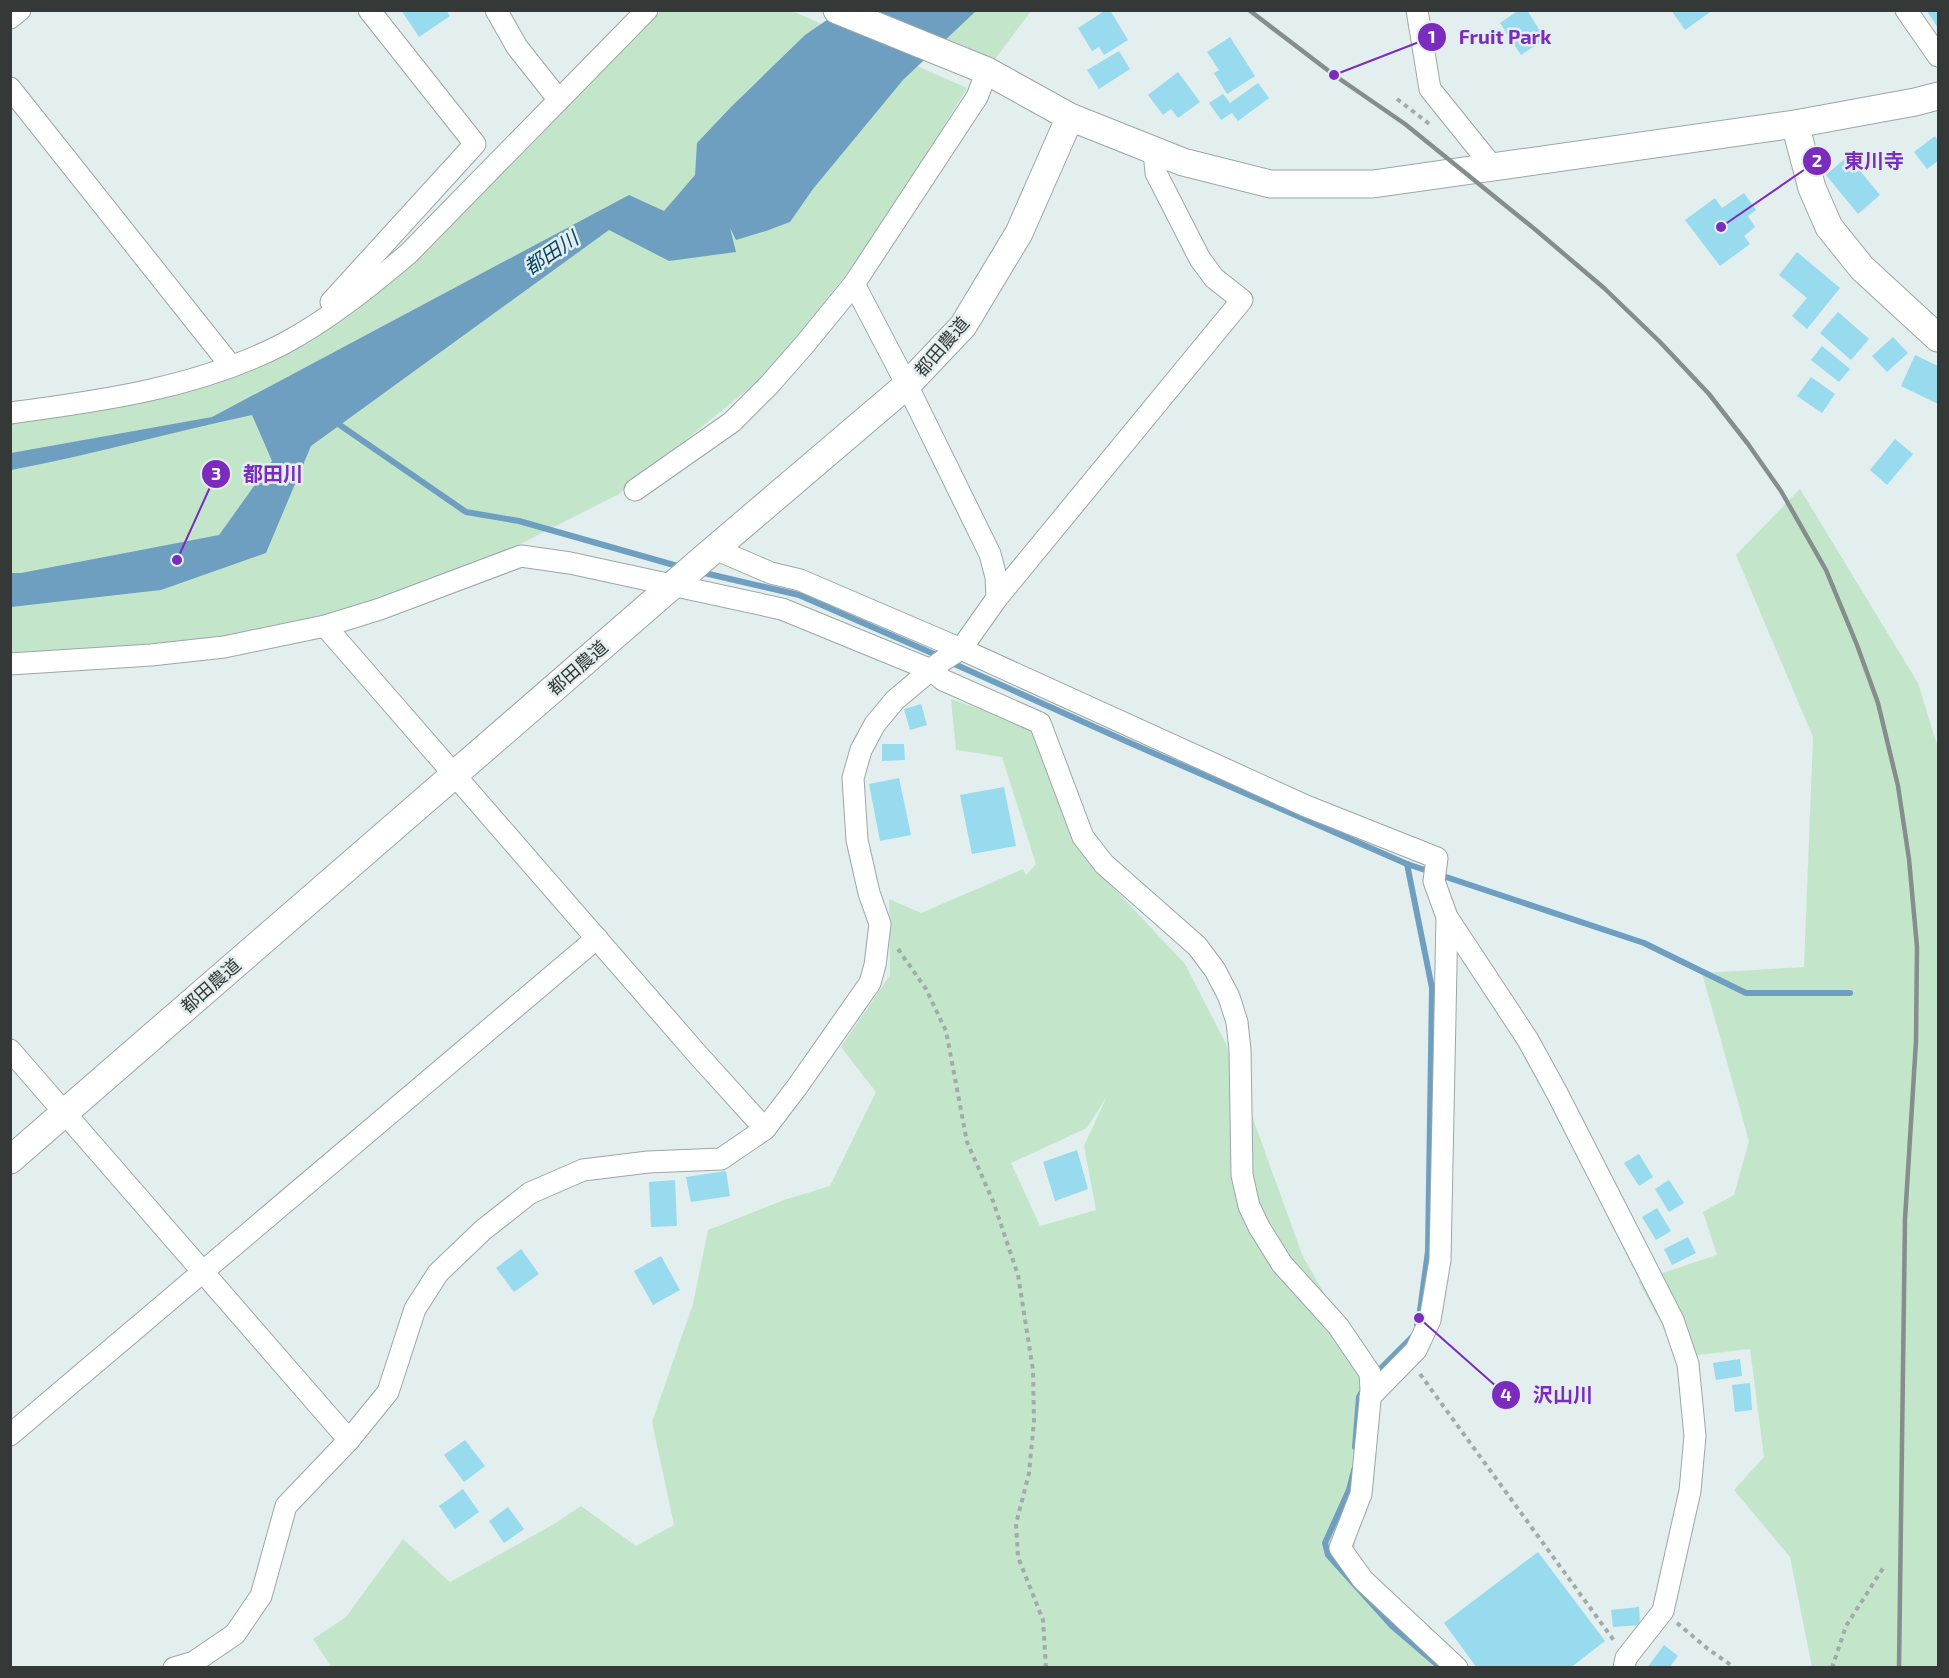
<svg xmlns="http://www.w3.org/2000/svg" width="1949" height="1678" viewBox="0 0 1949 1678" font-family="'Exo 2','Noto Sans JP',sans-serif">
	<rect width="100%" height="100%" fill="#e3eeee"/>
	<g fill="#c3e6cb" fill-rule="evenodd">
		<polygon points="661,11 792,11 967,88 883,228 768,373 619,494 449,580 265,631 118,652 11,653 10,412 86,401 282,344 336,319"/>
		<polygon points="972,11 1031,11 992,63 944,42"/>
		<polygon points="1800,489 1918,683 1938,748 1938,1667 1812,1667 1790,1557 1734,1490 1764,1457 1750,1349 1680,1357 1638,1281 1717,1255 1703,1212 1734,1195 1749,1141 1702,973 1804,967 1813,737 1736,555"/>
		<path d="M951,699L1038,729L1086,852L1111,885L1185,964L1226,1044L1303,1257L1356,1347L1367,1363L1354,1562L1453,1667L332,1668L313,1639L346,1617L403,1539L450,1582L554,1524L581,1506L636,1546L674,1525L652,1422L693,1304L708,1230L784,1200L830,1186L876,1092L841,1047L890,975L889,899L921,913L1023,869L1027,878L1026,875L1036,864L1002,757L956,750ZM1107,1096L1084,1146L1096,1210L1040,1226L1011,1163L1087,1128Z"/>
	</g>
	<path fill="#6f9fc0" d="M840,11H976L903,80L813,189L790,222L766,231L736,240L730,228L736,252L669,261L609,230L311,446L266,553L161,590L11,607V573H21L219,535L272,461L252,415C171,432 92,455 11,470V453L212,417L629,195L664,211L695,175L697,143L730,108L805,35Z"/>
	<g fill="none" stroke-linecap="round" stroke-linejoin="round">
		<g stroke="#6f9fc0" stroke-width="6">
			<polyline points="334,421 466,512 519,521 681,567"/>
			<polyline points="700,572 799,595 941,657"/>
			<polyline points="950,662 1128,742 1407,864 1644,943 1746,993 1850,993"/>
			<polyline points="1407,864 1432,988 1428,1251 1419,1318 1417,1325"/>
			<polyline points="1375,1374 1412,1337"/>
			<polyline points="1355,1447 1359,1397 1363,1390"/>
			<polyline points="1354,1470 1349,1490 1325,1543 1328,1555 1392,1626 1441,1668"/>
		</g>
	</g>
	<g fill="#98daee">
		<polygon points="401,10 446,10 450,16 419,37"/>
		<polygon points="1106,10 1110,10 1128,40 1104,55 1099,47 1092,51 1078,28"/>
		<polygon points="1519,10 1527,10 1545,39 1521,55 1500,23"/>
		<polygon points="1671,10 1713,10 1685,30"/>
		<polygon points="1928,10 1938,10 1938,28 1927,11"/>
		<polygon points="1230,37 1255,76 1227,94 1214,73 1219,70 1207,52"/>
		<polygon points="1119,51 1130,69 1099,89 1087,70"/>
		<polygon points="1178,72 1200,102 1178,118 1171,109 1163,115 1148,95"/>
		<polygon points="1258,83 1269,98 1238,121 1232,113 1221,120 1209,103 1223,94 1230,103"/>
		<polygon points="1935,136 1938,141 1938,161 1927,169 1914,152"/>
		<polygon points="1848,156 1880,195 1858,214 1826,175"/>
		<polygon points="1744,193 1756,210 1748,216 1755,227 1744,236 1750,244 1720,266 1685,220 1715,198 1722,208"/>
		<polygon points="1797,252 1840,288 1807,329 1792,316 1807,298 1779,275"/>
		<polygon points="1838,312 1869,339 1851,360 1820,333"/>
		<polygon points="1893,337 1908,353 1887,372 1872,356"/>
		<polygon points="1822,346 1850,369 1839,382 1811,360"/>
		<polygon points="1915,355 1938,366 1938,404 1901,386"/>
		<polygon points="1811,377 1835,394 1822,413 1797,396"/>
		<polygon points="1895,439 1913,454 1887,485 1870,470"/>
		<polygon points="921,704 927,725 910,730 904,709"/>
		<polygon points="882,744 904,744 905,760 882,761"/>
		<polygon points="899,778 911,835 880,841 869,784"/>
		<polygon points="1004,787 1016,846 972,854 960,795"/>
		<polygon points="1077,1150 1088,1189 1055,1201 1043,1162"/>
		<polygon points="1639,1154 1653,1177 1639,1186 1624,1163"/>
		<polygon points="726,1171 730,1196 691,1202 686,1177"/>
		<polygon points="675,1180 677,1226 651,1227 649,1182"/>
		<polygon points="1669,1180 1684,1203 1669,1212 1655,1189"/>
		<polygon points="1657,1208 1671,1231 1656,1240 1642,1217"/>
		<polygon points="1688,1237 1696,1253 1672,1265 1664,1249"/>
		<polygon points="521,1249 539,1274 514,1292 496,1268"/>
		<polygon points="661,1256 680,1290 653,1305 634,1271"/>
		<polygon points="1740,1359 1742,1376 1716,1380 1713,1363"/>
		<polygon points="1750,1383 1752,1410 1735,1412 1732,1385"/>
		<polygon points="465,1440 485,1466 464,1482 444,1455"/>
		<polygon points="463,1489 479,1512 455,1529 439,1506"/>
		<polygon points="508,1507 524,1529 504,1543 489,1521"/>
		<polygon points="1538,1552 1605,1641 1570,1668 1477,1668 1444,1623"/>
		<polygon points="1639,1607 1640,1625 1613,1627 1611,1610"/>
		<polygon points="1664,1645 1678,1656 1669,1668 1647,1668"/>
	</g>
	<g fill="none" stroke-linecap="round" stroke-linejoin="round">
		<g stroke="#9ca6a6" stroke-width="23">
			<g id="minor">
				<polyline points="496,10 517,47 559,100"/>
				<polyline points="1417,10 1430,89 1492,166"/>
				<polyline points="1906,10 1938,56"/>
				<polyline points="10,18 20,10"/>
				<polyline points="10,88 231,366"/>
				<polyline points="331,302 475,144 369,10"/>
				<path d="M10,413C102,401 200,387 283,344C328,320 369,287 408,254L647,10"/>
				<polyline points="635,490 732,422 770,384 805,344 854,284 977,97 987,71"/>
				<polyline points="715,549 771,573 800,580 961,649 1306,806 1437,858 1434,881 1447,917 1528,1040 1557,1093 1673,1320 1688,1364 1695,1436 1690,1491 1663,1611 1626,1658 1624,1668"/>
				<polyline points="997,598 1242,300 1214,278 1200,259 1156,173 1154,150"/>
				<polyline points="325,626 698,1055 765,1129"/>
				<polyline points="10,664 151,655 224,647 325,626 380,609 521,556 570,563 782,609 931,670 943,680 1040,723 1083,837 1104,864 1197,946 1215,970 1229,997 1237,1022 1240,1050 1242,1175 1249,1206 1259,1227 1282,1264 1338,1326 1370,1373 1371,1390 1361,1494 1340,1548 1363,1580 1457,1668"/>
				<polyline points="10,1050 349,1440"/>
				<polyline points="1370,1397 1416,1350 1430,1320 1440,1260 1447,917"/>
				<polyline points="10,1435 597,938"/>
				<polyline points="174,1668 194,1662 235,1634 261,1596 286,1506 349,1440 388,1392 415,1309 438,1273 483,1230 530,1193 583,1170 648,1162 721,1159 765,1129 797,1087 870,983 875,965 880,924 869,893 857,840 853,778 861,750 875,724 895,700 939,663 961,649 997,598 996,577 990,554 907,385 854,284"/>
			</g>
		</g>
		<g stroke="#9ca6a6" stroke-width="29">
			<g id="tertiary">
				<polyline points="837,10 987,71 1070,117 1183,162 1270,184 1373,184 1795,124 1915,102 1938,96"/>
				<polyline points="1795,124 1812,188 1829,227 1862,268 1938,338"/>
				<polyline points="10,1160 704,558 907,385 963,326 1019,233 1070,117"/>
			</g>
		</g>
		<g stroke="#a2abaa" stroke-width="4" stroke-dasharray="4.5 4.5" stroke-linecap="butt">
			<polyline points="1397,99 1432,126"/>
			<polyline points="898,949 926,989 946,1031 967,1142 993,1201 1018,1275 1033,1370 1034,1421 1029,1473 1016,1524 1018,1557 1043,1620 1046,1668"/>
			<polyline points="1420,1374 1615,1642"/>
			<polyline points="1677,1623 1708,1649 1735,1668"/>
			<polyline points="1832,1668 1846,1626 1885,1565"/>
		</g>
		<use href="#minor" stroke="#fff" stroke-width="21"/>
		<use href="#tertiary" stroke="#fff" stroke-width="27"/>
		<polyline stroke="#858d8d" stroke-width="4.5" points="1249,10 1334,75 1405,124 1537,231 1604,288 1660,342 1709,394 1748,444 1781,491 1826,570 1857,645 1878,703 1898,786 1909,859 1917,947 1916,1041 1905,1219 1899,1668"/>
	</g>
	<g text-anchor="middle" stroke-width="5" stroke-linejoin="round" paint-order="stroke">
		<g font-size="18" fill="#343938" stroke="#e3eeee">
			<text transform="translate(942 347) rotate(-49)" y="6">都田農道</text>
			<text transform="translate(578 668) rotate(-41)" y="6">都田農道</text>
			<text transform="translate(211 986) rotate(-41)" y="6">都田農道</text>
		</g>
		<g font-size="20" font-style="italic" fill="#064567" stroke="#e3eeee">
			<text transform="translate(551 253) rotate(-34)" y="7">都田川</text>
		</g>
	</g>
	<path fill="none" stroke="#7b2cbf" stroke-width="2" d="M1334 75L1432 37M1721 227L1817 161M177 560L216 474M1419 1318L1506 1395"/>
	<g fill="#7b2cbf" stroke="#e3eeee" stroke-width="2">
		<circle cx="1334" cy="75" r="6"/>
		<circle cx="1721" cy="227" r="6"/>
		<circle cx="177" cy="560" r="6"/>
		<circle cx="1419" cy="1318" r="6"/>
		<circle cx="1432" cy="37" r="15"/>
		<circle cx="1817" cy="161" r="15"/>
		<circle cx="216" cy="474" r="15"/>
		<circle cx="1506" cy="1395" r="15"/>
	</g>
	<g font-size="18" text-anchor="middle" font-weight="bold" fill="#fff">
		<text x="1432" y="43">1</text>
		<text x="1817" y="167">2</text>
		<text x="216" y="480">3</text>
		<text x="1506" y="1401">4</text>
	</g>
	<g font-size="20" text-anchor="middle" font-weight="bold" fill="#7b2cbf" stroke="#e3eeee" stroke-width="5" stroke-linejoin="round" paint-order="stroke">
		<text x="1505" y="44">Fruit Park</text>
		<text x="1874" y="168">東川寺</text>
		<text x="273" y="481">都田川</text>
		<text x="1563" y="1402">沢山川</text>
	</g>
	<rect width="1949" height="1678" fill="none" stroke="#343938" stroke-width="24"/>
</svg>
